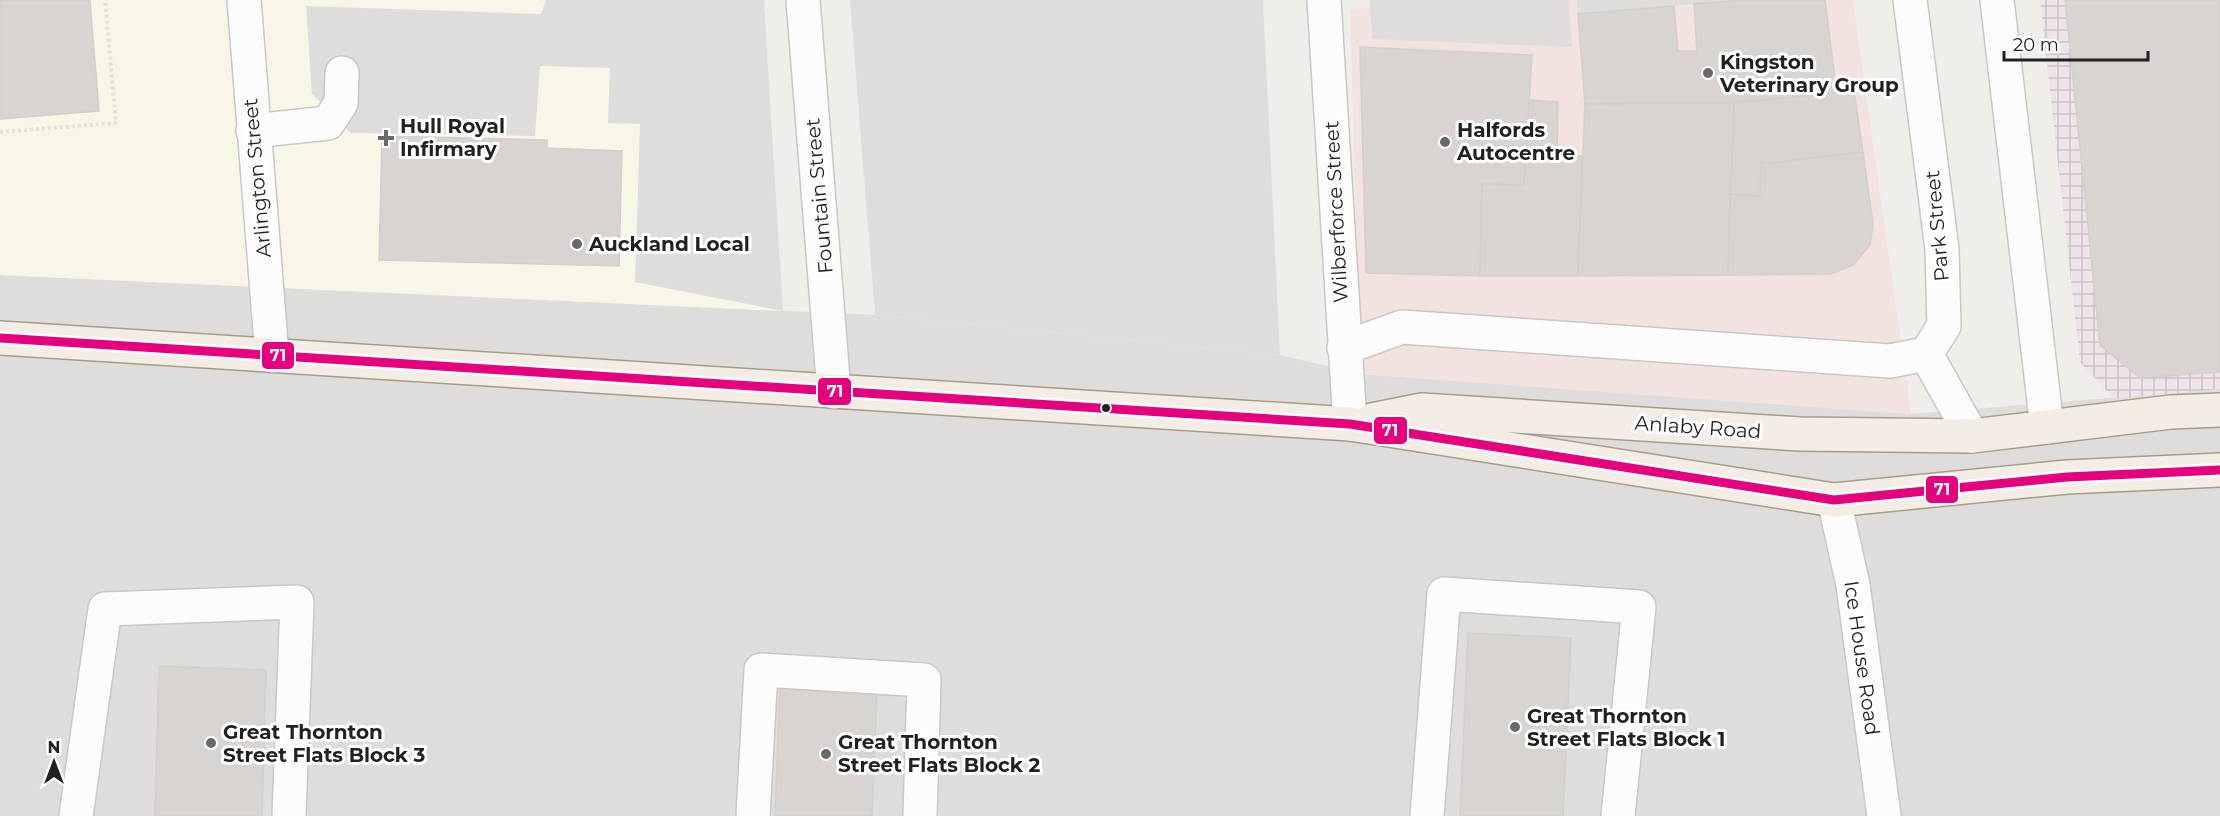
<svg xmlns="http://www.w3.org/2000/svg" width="2220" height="816" viewBox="0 0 2220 816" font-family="Montserrat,sans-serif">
	<defs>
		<pattern id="industrial-grid" width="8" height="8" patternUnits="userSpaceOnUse" patternTransform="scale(1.5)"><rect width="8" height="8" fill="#ede3e9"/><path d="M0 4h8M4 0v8" fill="none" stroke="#cbc2c8"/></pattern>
	</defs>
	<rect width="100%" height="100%" fill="#f0eeea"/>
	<polygon fill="#dfdddb" points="0,275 875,315 1280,355 1360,374 1911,414 2220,389 2220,816 0,816"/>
	<polygon fill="#f2e2e0" points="1413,0 1853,0 1911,414 1360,374 1350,10"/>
	<polygon fill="url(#industrial-grid)" points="2040,0 2220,0 2220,389 2114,399 2080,362"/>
	<polygon fill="#f8f7e7" points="0,0 764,0 783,311 0,275"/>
	<g fill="#dedddb">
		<polygon points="546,0 764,0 783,311 635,282 640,124 608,123 610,68 540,66 535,136 351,133 312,94 306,6 541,14"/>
		<polygon points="850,0 1263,0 1280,355 875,315"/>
		<polygon points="1370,0 1568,0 1572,47 1372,39"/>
		<polygon points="1577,0 1741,0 1578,14"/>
	</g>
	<g fill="#d7d4d1" stroke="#d3cfcb" stroke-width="1.5">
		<polygon points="0,0 90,0 99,111 0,119"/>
		<polygon points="1741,0 1825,0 1837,94 1772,101 1585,104 1578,14 1674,6 1678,51 1697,51 1694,4"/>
		<polygon points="2065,0 2220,0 2220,372 2140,378 2100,345"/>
		<polygon points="1360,47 1532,55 1524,185 1482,184 1480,276 1366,273"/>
		<polygon points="1854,91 1863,152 1761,164 1760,196 1730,194 1734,103"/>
		<polygon points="1529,100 1558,102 1557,154 1582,156 1578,276 1480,276 1482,184 1524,185"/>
		<polygon points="1734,103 1728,275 1578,276 1585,104"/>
		<polygon points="382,136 547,140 547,148 622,151 619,266 379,260"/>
		<polygon points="1863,152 1873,224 1870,245 1853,265 1831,274 1728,275 1730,194 1760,196 1761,164"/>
		<polygon points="1468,633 1571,638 1563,816 1460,816"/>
		<polygon points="159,666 266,670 262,816 155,816"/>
		<polygon points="780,687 877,691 872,816 775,816"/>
	</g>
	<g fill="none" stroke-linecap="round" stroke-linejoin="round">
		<g stroke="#c8c8c6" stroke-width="36">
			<g id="minor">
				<polyline points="244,0 272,356"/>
				<polyline points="803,0 834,392"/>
				<polyline points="1324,0 1350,424"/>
				<polyline points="1910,0 1942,249 1944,326 1926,354"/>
				<polyline points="1997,0 2047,427"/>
				<polyline points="253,131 328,123 341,103 342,73"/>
				<polyline points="1344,348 1402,327 1890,361 1926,354"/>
				<polyline points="1926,354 1972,436"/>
				<polyline points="1834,500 1853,585 1884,816"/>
				<polyline points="76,816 105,609 297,602 289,816"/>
				<polyline points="753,816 761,670 924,680 920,816"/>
				<polyline points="1427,816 1444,594 1639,607 1618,816"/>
			</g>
		</g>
		<g stroke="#a79c86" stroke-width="36">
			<g id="major">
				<polyline points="0,338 1350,424 1834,500 2067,477 2220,470"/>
				<polyline points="1372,420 1422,410 1800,434 1972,436 2171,412 2220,410"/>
			</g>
		</g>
		<polyline stroke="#edddda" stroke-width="4" stroke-dasharray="3 3" stroke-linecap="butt" points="0,132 116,123 105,0"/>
		<use href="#minor" stroke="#fdfcfc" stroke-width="33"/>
		<use href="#major" stroke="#f3ede6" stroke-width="33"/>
		<g stroke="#fff" stroke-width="14">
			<polyline id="bus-1" points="0,338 1350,424 1834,500 2067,477 2220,470"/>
		</g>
		<use href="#bus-1" stroke="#e5007d" stroke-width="9"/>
	</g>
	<g fill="#696967" stroke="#fff" stroke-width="2">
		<circle cx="1708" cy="73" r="6"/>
		<path d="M383 129h6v6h6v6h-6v6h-6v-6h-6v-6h6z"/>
		<circle cx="1445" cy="142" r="6"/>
		<circle cx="577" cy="244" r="6"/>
		<circle cx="1515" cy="727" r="6"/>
		<circle cx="211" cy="743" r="6"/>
		<circle cx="826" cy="754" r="6"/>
	</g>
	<circle fill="#212121" stroke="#fff" stroke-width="2" cx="1106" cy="408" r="5"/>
	<g text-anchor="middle" stroke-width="6" stroke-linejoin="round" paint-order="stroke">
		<g font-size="20" font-weight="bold" fill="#212121" stroke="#fff" text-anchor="start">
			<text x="1720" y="69">Kingston<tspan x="1720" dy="23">Veterinary Group</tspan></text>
			<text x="400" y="133">Hull Royal<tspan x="400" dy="23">Infirmary</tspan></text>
			<text x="1457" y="137">Halfords<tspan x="1457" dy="23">Autocentre</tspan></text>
			<text x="589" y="251">Auckland Local</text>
			<text x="1527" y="723">Great Thornton<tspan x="1527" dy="23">Street Flats Block 1</tspan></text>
			<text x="223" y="739">Great Thornton<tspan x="223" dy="23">Street Flats Block 3</tspan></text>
			<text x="838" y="749">Great Thornton<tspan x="838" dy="23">Street Flats Block 2</tspan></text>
		</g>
		<g font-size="20" fill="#212121" stroke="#fff">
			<text transform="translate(257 178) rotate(-95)" y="7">Arlington Street</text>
			<text transform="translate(819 196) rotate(-95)" y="7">Fountain Street</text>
			<text transform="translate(1336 212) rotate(-93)" y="7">Wilberforce Street</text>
			<text transform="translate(1937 226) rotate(-95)" y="7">Park Street</text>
			<text transform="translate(1698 427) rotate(4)" y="7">Anlaby Road</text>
			<text transform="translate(1862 658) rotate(82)" y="7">Ice House Road</text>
		</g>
	</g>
	<g stroke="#fff" stroke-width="2">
		<rect x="261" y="341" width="34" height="29" rx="6" fill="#e5007d"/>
		<rect x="817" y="377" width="35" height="29" rx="6" fill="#e5007d"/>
		<rect x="1373" y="416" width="35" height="29" rx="6" fill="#e5007d"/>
		<rect x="1925" y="475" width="34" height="29" rx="6" fill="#e5007d"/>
	</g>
	<g font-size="16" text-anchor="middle" font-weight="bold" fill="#fff">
		<text x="278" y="361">71</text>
		<text x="835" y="397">71</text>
		<text x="1390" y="436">71</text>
		<text x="1942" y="495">71</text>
	</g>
	<g transform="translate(54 762)" stroke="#ffffff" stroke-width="4.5" paint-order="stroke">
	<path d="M0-4.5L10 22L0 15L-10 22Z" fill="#212121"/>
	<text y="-9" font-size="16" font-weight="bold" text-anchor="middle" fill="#212121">N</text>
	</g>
	<path d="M2004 51v9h144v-9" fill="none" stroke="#212121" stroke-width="3"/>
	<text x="2013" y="51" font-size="18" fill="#212121" stroke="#ffffff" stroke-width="4.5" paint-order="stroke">20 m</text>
</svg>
